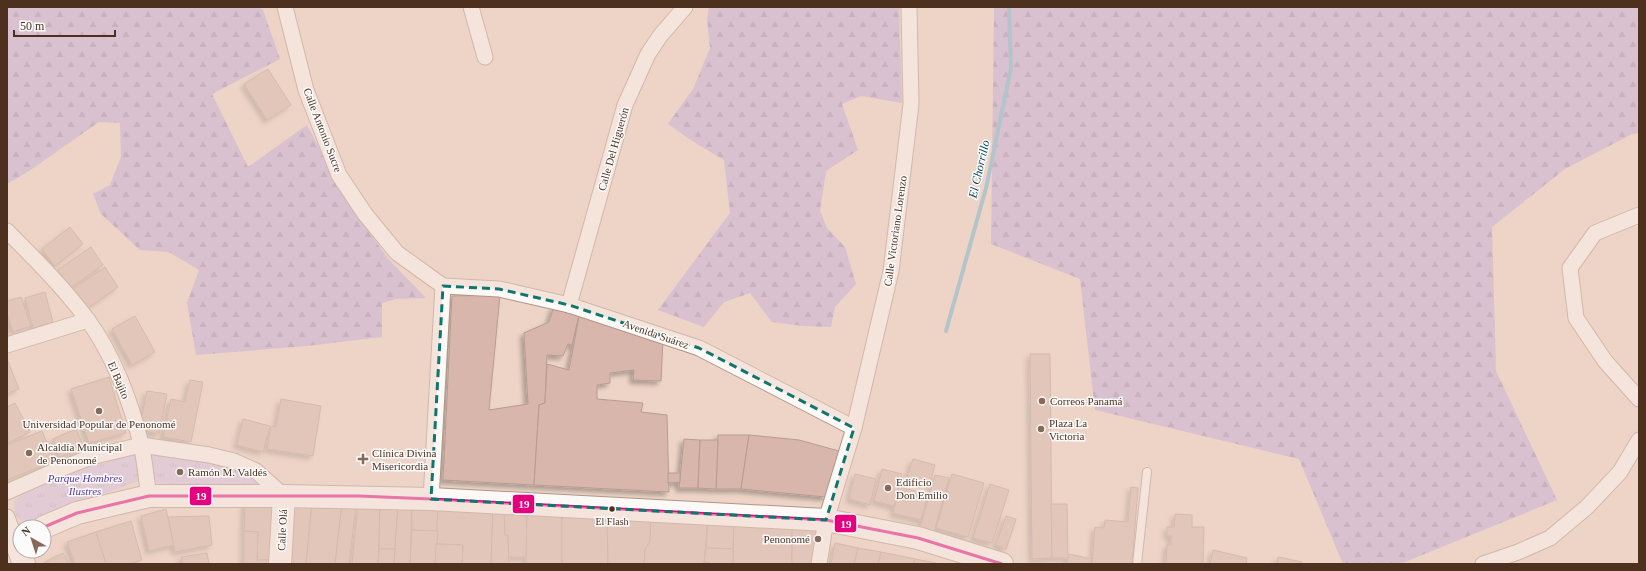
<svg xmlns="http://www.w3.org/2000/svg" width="1646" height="571" viewBox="0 0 1646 571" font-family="'Times New Roman',serif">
	<defs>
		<pattern id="forest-firs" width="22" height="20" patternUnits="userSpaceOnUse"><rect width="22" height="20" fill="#c0aadb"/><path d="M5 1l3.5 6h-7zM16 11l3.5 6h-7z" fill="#9e8bb1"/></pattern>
		<pattern id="park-tufts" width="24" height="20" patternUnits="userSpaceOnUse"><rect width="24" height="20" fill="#d4c2e5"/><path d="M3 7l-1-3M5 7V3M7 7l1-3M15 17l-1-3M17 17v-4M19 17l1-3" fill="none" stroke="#b8a7c4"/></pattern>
		<filter id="shadow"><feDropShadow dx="-3.5" dy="3.5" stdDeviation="2" flood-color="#0004"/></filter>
	</defs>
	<rect width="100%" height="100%" fill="#edd4c6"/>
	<g fill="url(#forest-firs)">
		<polygon points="7,7 258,7 263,10 280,59 212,94 248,167 307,125 349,204 389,260 426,298 396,299 382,303 382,337 307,346 196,355 187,303 199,270 169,252 140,250 101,214 93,194 110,185 121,157 120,123 99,122 29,171 7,184"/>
		<polygon points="709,7 899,7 902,103 861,96 842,104 858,150 826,171 820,211 827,228 845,247 856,284 835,307 831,327 803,326 772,322 750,293 724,302 704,327 658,310 730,213 724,160 689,139 668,124 693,89 710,48 707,20"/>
		<polygon points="994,7 1639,7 1639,133 1632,134 1565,169 1492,227 1496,371 1557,500 1400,564 1343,564 1299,459 1095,410 1080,279 991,244"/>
	</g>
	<g fill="url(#park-tufts)">
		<polygon points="152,452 241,467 260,484 258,487 249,489 157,483 154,478 150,455"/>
		<polygon points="134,454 137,456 141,479 136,482 29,521 20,520 15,514 14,502 21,495 79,470"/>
	</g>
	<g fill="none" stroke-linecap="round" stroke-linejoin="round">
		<polyline stroke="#6eb2ce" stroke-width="4" points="946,331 986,188 1011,68 1009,7"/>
	</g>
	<g fill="#d8b6ac" stroke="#b79c93" filter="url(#shadow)">
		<polygon points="268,69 291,105 267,120 244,84"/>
		<polygon points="70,227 83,244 55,266 42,249"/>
		<polygon points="91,247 103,265 70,288 58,270"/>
		<polygon points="105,267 118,287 85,310 71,290"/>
		<polygon points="45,292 53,322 33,328 25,298"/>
		<polygon points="500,295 489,410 528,404 524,333 549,322 554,306 580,311 572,345 568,344 563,356 547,355 545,403 539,405 534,485 443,480 452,296"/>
		<polygon points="21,297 31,326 13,332 7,313 7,301"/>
		<polygon points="580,311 663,340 661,381 633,380 634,370 610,373 610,383 597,385 597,399 643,403 641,412 667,415 669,492 534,485 539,405 545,403 547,364 569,370"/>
		<polygon points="135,316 155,352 132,365 112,329"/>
		<polygon points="1030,354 1050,354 1052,558 1032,559"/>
		<polygon points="7,359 19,389 7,394"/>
		<polygon points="109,377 126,433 89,443 71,389"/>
		<polygon points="190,380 203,382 191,442 163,437 171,399 185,402"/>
		<polygon points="147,391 167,394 159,434 139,430"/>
		<polygon points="281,399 321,406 313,456 267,449 271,426 276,427"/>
		<polygon points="15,403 30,432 8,443 7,407"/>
		<polygon points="243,419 270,426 263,452 237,445"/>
		<polygon points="76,429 84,448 60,457 53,439"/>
		<polygon points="42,431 55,461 7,480 7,445"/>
		<polygon points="718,435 749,435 741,489 716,489"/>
		<polygon points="749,435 799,440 839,451 826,497 741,489"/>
		<polygon points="684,439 700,440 698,488 679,488"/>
		<polygon points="700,440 718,440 716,489 698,488"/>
		<polygon points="913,459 935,465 930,484 907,478"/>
		<polygon points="882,469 902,474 894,506 874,501"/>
		<polygon points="668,473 680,473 680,482 668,483"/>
		<polygon points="855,474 876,479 870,505 849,499"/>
		<polygon points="952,474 984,483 968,537 936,528"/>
		<polygon points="935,475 949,478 934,532 920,528"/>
		<polygon points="990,484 1009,490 992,543 973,538"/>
		<polygon points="899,487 928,494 921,520 893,513"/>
		<polygon points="1131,487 1138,488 1132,564 1092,564 1095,527 1104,528 1105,520 1128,522"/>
		<polygon points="293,502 312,503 306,564 288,564"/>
		<polygon points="245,503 278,504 277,560 257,560 258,532 244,531"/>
		<polygon points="312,503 342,504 335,564 306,564"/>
		<polygon points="342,504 356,505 349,564 335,564"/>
		<polygon points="358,504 380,505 378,564 352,564"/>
		<polygon points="1051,504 1067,504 1068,558 1052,558"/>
		<polygon points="380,505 398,506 395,549 379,549"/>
		<polygon points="398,506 412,506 410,564 394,564"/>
		<polygon points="412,506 438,507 438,531 412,530"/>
		<polygon points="438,507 493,508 491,564 462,564 463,545 436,544"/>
		<polygon points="493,508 504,508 505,535 508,535 509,564 491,564"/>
		<polygon points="504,508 527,509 526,557 509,557 508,535 505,535"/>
		<polygon points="166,509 174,545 149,551 141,516"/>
		<polygon points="527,509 562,510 562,564 526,564"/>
		<polygon points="562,510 607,512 608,564 562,564"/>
		<polygon points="607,512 651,514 650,542 645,549 644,564 608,564"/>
		<polygon points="651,514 708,517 704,564 644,564 645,549 650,542"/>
		<polygon points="1175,514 1192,515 1192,527 1204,527 1203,564 1166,564 1167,545 1171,545 1171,536 1167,536 1167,527 1174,527"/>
		<polygon points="209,516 212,545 175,552 168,517"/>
		<polygon points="1006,516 1016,519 1006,549 996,545"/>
		<polygon points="708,517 734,518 733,549 706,548"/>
		<polygon points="734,518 792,523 792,564 733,564"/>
		<polygon points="131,521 142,560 128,564 106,564 96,532"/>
		<polygon points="792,523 819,526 815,564 792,564"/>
		<polygon points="412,530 438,531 435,564 410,564"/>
		<polygon points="244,531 258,532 257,560 277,560 277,564 244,564"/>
		<polygon points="96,532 106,564 75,564 67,542"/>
		<polygon points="835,543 858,548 854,564 831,564"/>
		<polygon points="436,544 463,545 462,564 435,564"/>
		<polygon points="706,548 733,549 733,564 709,564 709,562 704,562"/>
		<polygon points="858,548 881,552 878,564 854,564"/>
		<polygon points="379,549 395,549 394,564 378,564"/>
		<polygon points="1213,550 1247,558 1246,564 1210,564"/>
		<polygon points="881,552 915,559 914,564 878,564"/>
		<polygon points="63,553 69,564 46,564 45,562"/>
		<polygon points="207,553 209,564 182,564 181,557"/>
		<polygon points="1069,554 1092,559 1090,564 1067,564"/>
		<polygon points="1278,557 1302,562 1302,564 1277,564"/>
		<polygon points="915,559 936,563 936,564 914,564"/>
	</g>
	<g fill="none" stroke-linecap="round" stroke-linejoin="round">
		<g stroke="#af9687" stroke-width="10">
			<polyline id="service" points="1137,564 1147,472"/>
		</g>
		<g stroke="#af9687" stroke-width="17">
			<g id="minor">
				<polyline points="285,7 306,90 339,175 365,214 397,253 443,286"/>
				<polyline points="471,7 485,57"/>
				<polyline points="1639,215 1595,233 1570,268 1576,318 1605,361 1639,399"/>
				<path d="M7,231C35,259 63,287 87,319C113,354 131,402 141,444C145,461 146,479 149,496"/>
				<polyline points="443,286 499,289 569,305 699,348 854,428"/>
				<polyline points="569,305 625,105 648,54 660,36 685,7"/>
				<polyline points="7,345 88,320"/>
				<polyline points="7,492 50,473 91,457 141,445 209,455 234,461 256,471 284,496"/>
				<polyline points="431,499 443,286"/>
				<polyline points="7,517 16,542"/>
				<polyline points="819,564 826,520 854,428 891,271 911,104 909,7"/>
				<polyline points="1483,564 1518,552 1550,538 1587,507 1620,472 1639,440"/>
			</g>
		</g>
		<g stroke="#af9687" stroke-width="24">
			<g id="secondary">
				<polyline points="44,527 77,513 149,496 284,496"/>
				<polyline points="20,540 16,542 24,564"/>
			</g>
		</g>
		<g stroke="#af9687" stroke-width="24">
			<polyline id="primary" points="280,564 284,496 431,499 826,520 918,538 1002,564"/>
		</g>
		<use href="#service" stroke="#fcf9f6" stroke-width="8"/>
		<use href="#minor" stroke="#fcf9f6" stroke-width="15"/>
		<use href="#secondary" stroke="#fcf9f6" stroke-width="22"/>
		<use href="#primary" stroke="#fcf9f6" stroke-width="22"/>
		<g stroke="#fbfbfb" stroke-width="6">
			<polyline id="bus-1" points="44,527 77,513 149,496 359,496 431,499 826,520 918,538 1002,564"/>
		</g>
		<use href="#bus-1" stroke="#e5007d" stroke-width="3"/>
	</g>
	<path d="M0 0H1646V571H0ZM443,286L499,289L569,305L699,348L854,428L826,520L431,499Z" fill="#edd4c6" fill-opacity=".55" fill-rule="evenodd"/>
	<path fill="none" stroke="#0f766e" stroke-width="3" stroke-dasharray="8 5" stroke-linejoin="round" d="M443,286L499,289L569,305L699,348L854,428L826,520L431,499Z"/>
	<g fill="#866959" stroke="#fbfbfb" stroke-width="1.5">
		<circle cx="1042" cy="401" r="4"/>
		<circle cx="99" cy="411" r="4"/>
		<circle cx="1041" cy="429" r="4"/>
		<circle cx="29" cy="453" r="4"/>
		<path d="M361 453h4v4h4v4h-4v4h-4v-4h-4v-4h4z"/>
		<circle cx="180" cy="472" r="4"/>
		<circle cx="888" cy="488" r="4"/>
		<circle cx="818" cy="539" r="4"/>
	</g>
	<circle fill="#4e301e" stroke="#fbfbfb" stroke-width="1.5" cx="612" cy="509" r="3.5"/>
	<g text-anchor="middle" stroke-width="3" stroke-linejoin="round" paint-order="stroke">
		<g font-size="10" fill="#4e301e" stroke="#fbfbfb">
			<text x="612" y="525">El Flash</text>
		</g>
		<g font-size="11" fill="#4e301e" stroke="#fbfbfb">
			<text transform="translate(323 130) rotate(69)" y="4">Calle Antonio Sucre</text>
			<text transform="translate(613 149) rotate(-74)" y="4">Calle Del Higuerón</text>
			<text transform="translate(895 231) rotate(-82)" y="4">Calle Victoriano Lorenzo</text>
			<text transform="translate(656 334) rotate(19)" y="4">Avenida Suárez</text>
			<text transform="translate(119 380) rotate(67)" y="4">El Bajito</text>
			<text transform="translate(282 530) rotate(-87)" y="4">Calle Olá</text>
		</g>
		<g font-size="11" fill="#4e301e" stroke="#fbfbfb" text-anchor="start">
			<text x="1050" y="405">Correos Panamá</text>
			<text x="1049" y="427">Plaza La<tspan x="1049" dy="13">Victoria</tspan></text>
			<text x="99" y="428" text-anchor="middle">Universidad Popular de Penonomé</text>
			<text x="37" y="451">Alcaldía Municipal<tspan x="37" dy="13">de Penonomé</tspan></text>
			<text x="372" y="457">Clínica Divina<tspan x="372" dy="13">Misericordia</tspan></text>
			<text x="188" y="476">Ramón M. Valdés</text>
			<text x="896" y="486">Edificio<tspan x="896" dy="13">Don Emilio</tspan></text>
			<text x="810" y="543" text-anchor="end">Penonomé</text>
		</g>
		<g font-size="11" font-style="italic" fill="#5634a8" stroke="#fbfbfb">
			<text x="85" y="482">Parque Hombres<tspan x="85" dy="13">Ilustres</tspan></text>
		</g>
		<g font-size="12" font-style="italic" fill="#0b475f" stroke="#fbfbfb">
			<text transform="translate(979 169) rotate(-77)" y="4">El Chorrillo</text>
		</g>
	</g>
	<g stroke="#fbfbfb" stroke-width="1.5">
		<rect x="189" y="486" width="23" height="20" rx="4" fill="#e5007d"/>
		<rect x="512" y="494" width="23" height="20" rx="4" fill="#e5007d"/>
		<rect x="834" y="514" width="23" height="19" rx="4" fill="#e5007d"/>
	</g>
	<g font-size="11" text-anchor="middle" font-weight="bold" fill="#fff">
		<text x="201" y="500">19</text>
		<text x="524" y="508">19</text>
		<text x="846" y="528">19</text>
	</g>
	<rect width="1646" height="571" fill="none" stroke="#4e301e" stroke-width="16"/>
	<g transform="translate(32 539) rotate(321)"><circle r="19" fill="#fbfbfb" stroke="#b6aaa3"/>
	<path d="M0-3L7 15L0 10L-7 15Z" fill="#866959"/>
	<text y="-6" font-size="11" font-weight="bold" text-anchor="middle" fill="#4e301e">N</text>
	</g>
	<path d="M14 30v6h101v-6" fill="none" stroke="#4e301e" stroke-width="2"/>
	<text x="20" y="30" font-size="12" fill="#4e301e" stroke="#fbfbfb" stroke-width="3" paint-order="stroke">50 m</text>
</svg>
